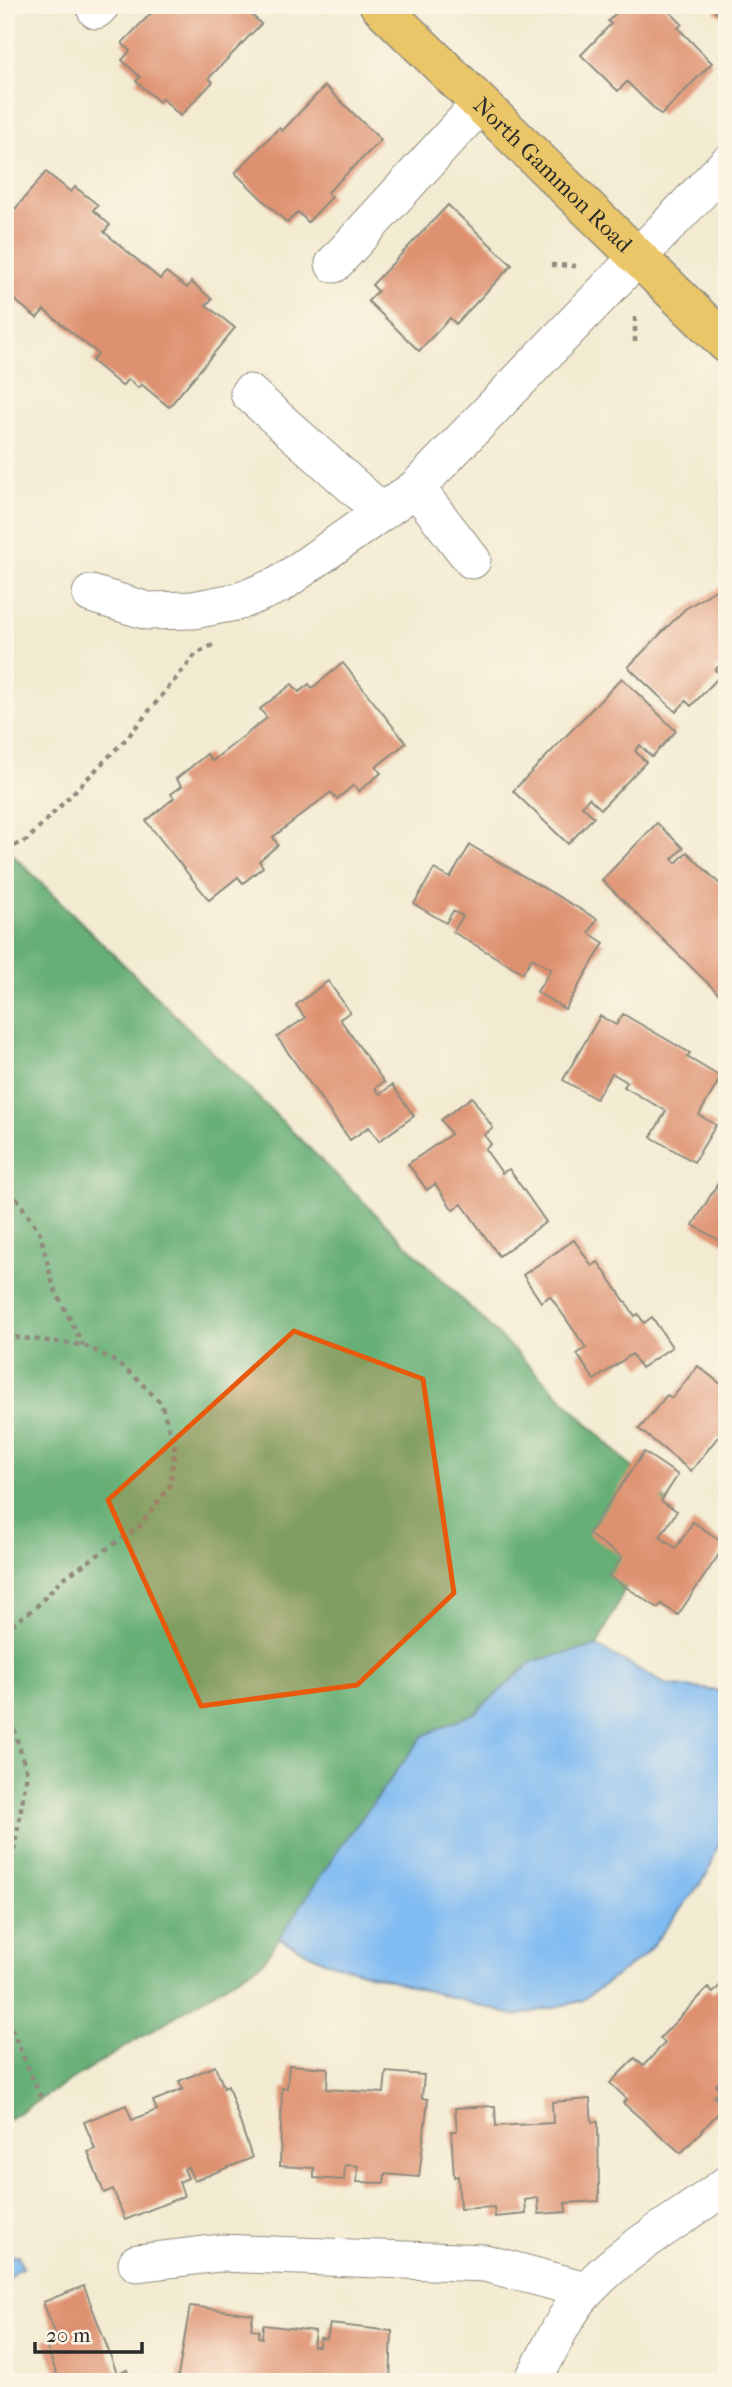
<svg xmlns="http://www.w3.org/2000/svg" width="732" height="2387" viewBox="0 0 732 2387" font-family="'IM FELL French Canon',serif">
	<rect width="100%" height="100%" fill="#fcf5e5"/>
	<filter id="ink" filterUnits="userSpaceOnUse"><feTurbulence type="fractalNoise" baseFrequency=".0143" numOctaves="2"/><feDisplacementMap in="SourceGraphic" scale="14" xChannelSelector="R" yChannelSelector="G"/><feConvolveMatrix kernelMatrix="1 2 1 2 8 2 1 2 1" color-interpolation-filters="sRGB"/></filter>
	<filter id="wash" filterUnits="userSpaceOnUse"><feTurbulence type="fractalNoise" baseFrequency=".00686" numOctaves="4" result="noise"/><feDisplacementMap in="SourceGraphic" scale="28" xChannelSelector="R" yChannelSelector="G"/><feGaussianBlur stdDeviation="1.57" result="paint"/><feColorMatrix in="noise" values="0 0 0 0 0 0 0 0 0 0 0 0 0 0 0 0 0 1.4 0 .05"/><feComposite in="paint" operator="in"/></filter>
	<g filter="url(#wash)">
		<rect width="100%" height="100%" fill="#f3ebd1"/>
		<polygon fill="#66af76" stroke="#486d50" stroke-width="2" points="5,847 667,1502 597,1646 533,1661 475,1713 423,1736 343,1843 263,1962 5,2121"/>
		<g fill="#80bbf2" stroke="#56738e" stroke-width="2">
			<polygon points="597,1646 667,1685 727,1692 727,1822 707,1875 645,1955 581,2001 516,2016 324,1961 279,1938 343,1843 423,1736 475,1713 533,1661"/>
			<polygon points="5,2253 13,2256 18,2255 22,2268 16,2270 5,2286"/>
		</g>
		<g id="blocks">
			<g fill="#de916f">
				<polygon points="159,5 242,5 261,24 209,78 213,82 180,116 162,98 159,102 136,81 140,77 122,60 130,51 122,43"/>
				<polygon points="624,5 663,5 682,24 678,28 712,63 661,115 627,82 618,91 581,55 611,24 608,21"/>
				<polygon points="719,5 727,5 727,19 715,12"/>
				<polygon points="325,86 381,140 327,193 332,197 308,222 298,212 287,223 235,173 279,128 282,131"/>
				<polygon points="46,172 71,192 75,187 98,205 93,210 110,225 104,232 160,279 166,272 187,288 191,282 212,299 206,305 235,328 169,407 141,384 138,388 128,379 122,386 92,361 98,354 44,310 37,318 6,293 13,284 5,277 5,221"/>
				<polygon points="448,205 512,265 456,324 450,318 419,351 368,301 378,291 372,285"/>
				<polygon points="727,583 727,658 715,670 721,675 691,706 686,701 676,712 628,667 685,609"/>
				<polygon points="343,663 406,743 376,767 381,773 359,791 354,785 337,799 331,792 273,837 278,845 259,861 263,867 243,883 238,877 209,900 146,821 174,798 171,794 182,786 176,779 207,754 212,761 267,718 260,709 292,684 299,692 309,684 312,688"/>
				<polygon points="622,678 676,731 652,757 640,745 635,751 646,762 601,809 589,798 582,806 594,817 568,844 513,791"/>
				<polygon points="657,823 683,848 672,859 676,863 687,852 727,891 727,1002 602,880"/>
				<polygon points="470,845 597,919 589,933 604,943 565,1009 537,992 551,969 532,958 523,973 453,932 463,916 453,911 446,923 414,904 434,869 450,878"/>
				<polygon points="328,981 350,1012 340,1019 384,1082 375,1088 380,1094 392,1085 414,1116 379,1141 369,1127 350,1140 277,1037 305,1018 296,1005"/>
				<polygon points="623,1014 690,1053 687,1057 721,1077 699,1115 716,1125 694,1162 651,1137 666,1111 624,1087 627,1082 612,1073 596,1099 563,1080 600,1016 616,1025"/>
				<polygon points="472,1097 493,1128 484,1135 491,1144 485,1149 502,1173 509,1169 546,1222 499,1256 462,1204 453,1210 435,1184 427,1190 408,1164 451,1134 441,1120"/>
				<polygon points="727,1168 727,1245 693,1225"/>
				<polygon points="574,1240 592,1266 598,1262 635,1316 638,1314 644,1323 652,1317 672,1347 641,1368 632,1354 594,1380 577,1354 586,1348 550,1296 541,1302 523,1275"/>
				<polygon points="698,1366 727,1389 727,1436 723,1441 718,1437 691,1471 639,1429 667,1395 672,1398"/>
				<polygon points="644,1452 678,1475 661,1501 677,1511 660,1537 676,1548 693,1522 726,1544 678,1615 661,1604 658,1608 609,1576 622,1557 588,1534"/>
				<polygon points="727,1978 727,2090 719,2082 716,2085 720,2090 714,2097 724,2107 681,2153 623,2103 627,2099 610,2083 635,2058 643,2066 665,2043 660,2038 708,1988 713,1993"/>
				<polygon points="289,2065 328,2068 327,2089 384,2093 386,2072 424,2075 422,2098 428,2099 419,2177 385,2174 384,2183 357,2182 358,2166 345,2165 344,2180 314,2178 314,2168 280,2166 282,2088 287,2088"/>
				<polygon points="215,2066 224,2088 228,2086 252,2158 194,2181 188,2167 184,2169 188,2178 179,2182 184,2196 125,2220 113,2189 104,2193 88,2152 95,2149 84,2122 126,2105 132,2120 157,2110 153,2101 183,2089 179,2081"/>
				<polygon points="590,2099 592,2122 598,2122 599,2201 565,2203 566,2212 539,2214 538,2198 525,2200 526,2214 495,2217 494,2207 460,2209 458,2176 454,2177 451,2131 457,2131 455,2108 495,2106 496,2126 553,2123 552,2102"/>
				<polygon points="84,2286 117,2373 127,2370 131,2382 60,2382 44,2340 56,2336 43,2302"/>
				<polygon points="190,2306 253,2314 251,2329 259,2330 258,2337 262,2338 263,2325 315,2331 313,2346 319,2346 320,2338 327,2339 330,2324 392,2331 390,2382 177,2382"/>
			</g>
		</g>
	</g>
	<g filter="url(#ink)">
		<use href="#blocks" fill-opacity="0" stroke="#8f8b7e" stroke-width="2"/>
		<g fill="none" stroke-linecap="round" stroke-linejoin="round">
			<g stroke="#8f8b7e" stroke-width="39">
				<g id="minor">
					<polyline points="96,10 101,5"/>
					<polyline points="334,264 480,104"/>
					<polyline points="249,393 382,512"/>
					<polyline points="416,488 472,560"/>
					<polyline points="91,594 148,611 193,610 240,601 279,585 416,488 727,164"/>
					<polyline points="137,2263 220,2253 485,2263 586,2290"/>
					<path d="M532,2382C550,2351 563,2315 588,2289C628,2246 681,2220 727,2184"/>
				</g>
			</g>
			<g stroke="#8f8b7e" stroke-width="41">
				<g id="major">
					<path id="s1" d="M379,5L727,344"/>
				</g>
			</g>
			<g stroke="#8f8b7e" stroke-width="4.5" stroke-dasharray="5 5" stroke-linecap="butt">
				<polyline points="551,265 578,266"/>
				<polyline points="635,342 635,317"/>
				<polyline points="5,850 27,840 126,739 196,654 213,645"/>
				<polyline points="5,1181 40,1233 53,1286 83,1345"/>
				<polyline points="5,1336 83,1345 108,1357 133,1375 161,1403 175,1448 170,1486 139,1527 61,1580 36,1607 5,1630"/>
				<polyline points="5,1700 27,1773 5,1904"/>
				<polyline points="5,2005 9,2023"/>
				<polyline points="5,2022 9,2023 42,2100"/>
			</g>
			<use href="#minor" stroke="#fff" stroke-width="37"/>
			<use href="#major" stroke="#eac669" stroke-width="38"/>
		</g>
	</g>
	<path fill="#e8590c" fill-opacity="0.2" stroke="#e8590c" stroke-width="5" stroke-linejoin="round" d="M294,1331L423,1379L454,1593L357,1685L201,1706L108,1500Z"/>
	<g text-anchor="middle" stroke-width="5" stroke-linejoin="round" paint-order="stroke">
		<g font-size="23" fill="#2b2b2b" stroke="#fcf5e5">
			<text dy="8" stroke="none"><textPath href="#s1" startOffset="243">North Gammon Road</textPath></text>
		</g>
	</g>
	<rect width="732" height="2387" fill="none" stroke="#fcf5e5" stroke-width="28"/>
	<path d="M35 2342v10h107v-10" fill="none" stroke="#2b2b2b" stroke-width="3.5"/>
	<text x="46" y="2342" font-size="21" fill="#2b2b2b" stroke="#fcf5e5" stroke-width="5" paint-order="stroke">20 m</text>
</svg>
